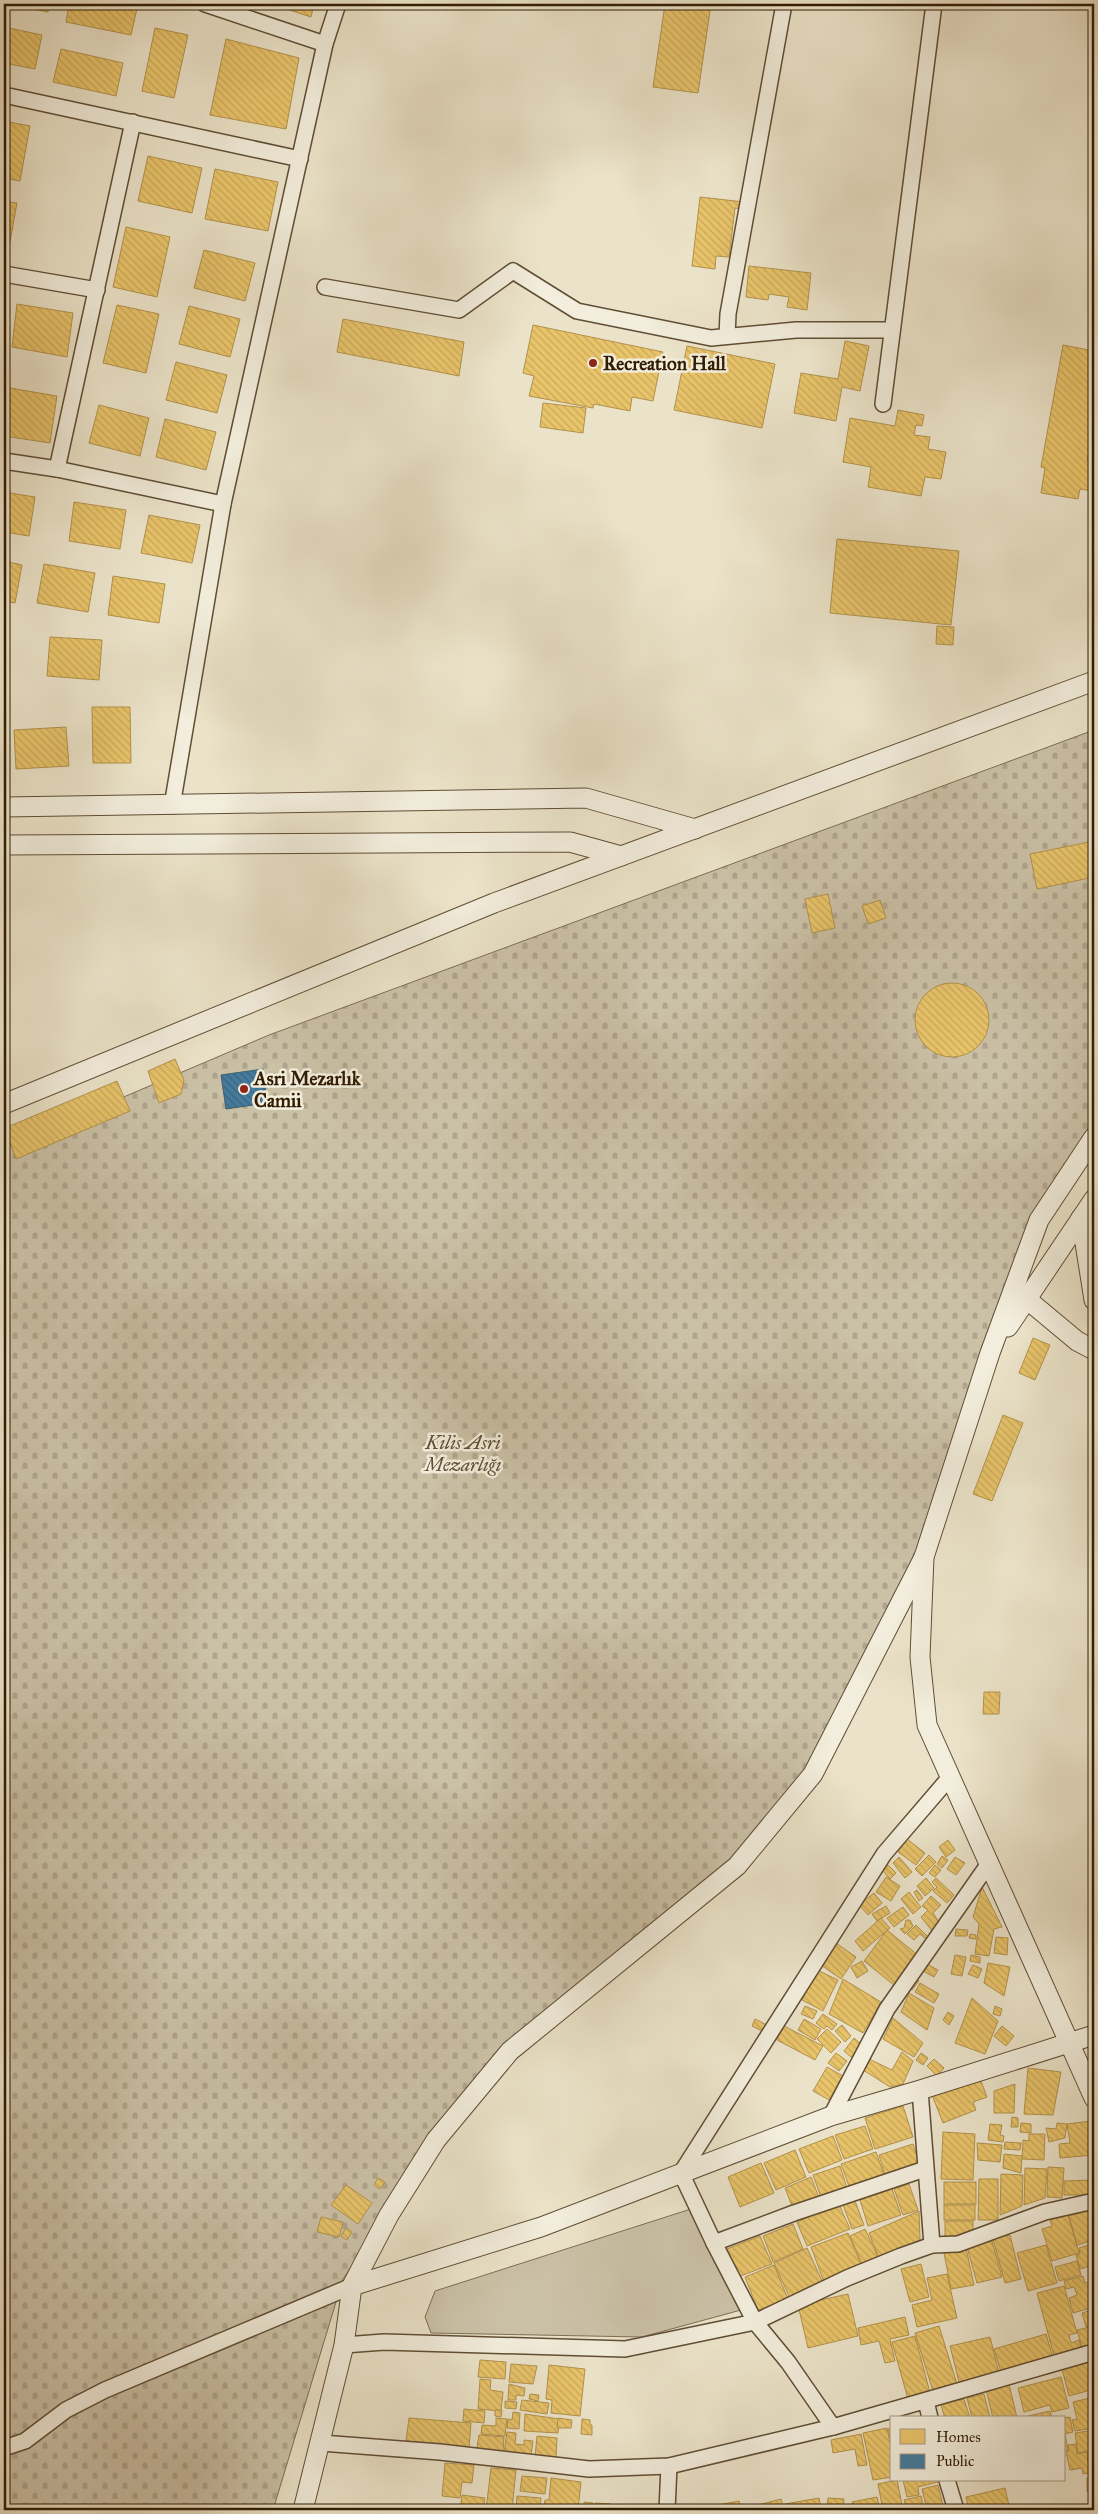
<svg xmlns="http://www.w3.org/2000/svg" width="1098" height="2514" viewBox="0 0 1098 2514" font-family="'IM FELL Great Primer',serif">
	<defs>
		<pattern id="cemetery-stones" width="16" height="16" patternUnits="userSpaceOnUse" patternTransform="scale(1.25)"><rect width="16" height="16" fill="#cbc1a7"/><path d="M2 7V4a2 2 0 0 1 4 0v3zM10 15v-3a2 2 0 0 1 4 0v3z" fill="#afa58e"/></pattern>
		<pattern id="homes-back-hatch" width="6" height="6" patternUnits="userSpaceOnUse" patternTransform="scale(1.25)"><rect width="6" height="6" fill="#e9c46a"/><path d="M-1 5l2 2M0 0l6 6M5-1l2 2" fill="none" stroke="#c8a85a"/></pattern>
		<pattern id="public-back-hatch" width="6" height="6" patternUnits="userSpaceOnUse" patternTransform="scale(1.25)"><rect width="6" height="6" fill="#457b9d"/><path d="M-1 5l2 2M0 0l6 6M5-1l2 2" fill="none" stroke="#3a647e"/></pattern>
	</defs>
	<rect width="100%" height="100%" fill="#ebe3c9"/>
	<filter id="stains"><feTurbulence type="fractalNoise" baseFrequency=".004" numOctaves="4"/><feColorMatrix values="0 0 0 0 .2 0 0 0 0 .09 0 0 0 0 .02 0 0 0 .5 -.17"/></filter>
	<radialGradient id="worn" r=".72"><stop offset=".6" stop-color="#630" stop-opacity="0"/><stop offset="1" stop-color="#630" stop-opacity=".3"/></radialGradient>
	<polygon fill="url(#cemetery-stones)" stroke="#7e6e54" points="1094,730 1094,1141 1035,1233 959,1473 811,1779 735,1870 509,2056 386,2215 343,2279 273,2510 4,2510 4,1148 269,1035"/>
	<polygon fill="#cbc1a7" stroke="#7e6e54" points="694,2208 741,2310 642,2337 431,2333 425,2317 435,2291"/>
	<g fill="url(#homes-back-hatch)" stroke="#b2924b">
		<polygon points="9,4 49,4 48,12"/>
		<polygon points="69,4 138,4 131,35 66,22"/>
		<polygon points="271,4 314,4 311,17"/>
		<polygon points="665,4 711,4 698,93 653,87"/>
		<polygon points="4,27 42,35 35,69 4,63"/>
		<polygon points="155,28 188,35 174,98 142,91"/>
		<polygon points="226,39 299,58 286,129 210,115"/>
		<polygon points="61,49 123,63 116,96 53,82"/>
		<polygon points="4,121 30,126 20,181 4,178"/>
		<polygon points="148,156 202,168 192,213 138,201"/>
		<polygon points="215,169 278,182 268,231 205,219"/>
		<polygon points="700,197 744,202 743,209 735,208 729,257 716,256 715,269 692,266"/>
		<polygon points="4,201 17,203 7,258 4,257"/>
		<polygon points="126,227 170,237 157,297 113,287"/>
		<polygon points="204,250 255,263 245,301 194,288"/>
		<polygon points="749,266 811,273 807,310 787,307 789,297 769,294 768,300 746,297"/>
		<polygon points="17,304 73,313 67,357 12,347"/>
		<polygon points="117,305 159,314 146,373 103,363"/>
		<polygon points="189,306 240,319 230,357 179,344"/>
		<polygon points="343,319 464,342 459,376 337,352"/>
		<polygon points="533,325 663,352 653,401 632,397 630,411 594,404 593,408 529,396 534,376 523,373"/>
		<polygon points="845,341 869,346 860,391 842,387 836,421 794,413 801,373 838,379"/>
		<polygon points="1063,345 1094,351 1094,422 1087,461 1094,462 1094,487 1093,491 1080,489 1078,499 1041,493 1045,468 1041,467"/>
		<polygon points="687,346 775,364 762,428 674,410"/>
		<polygon points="176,362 227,375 217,413 166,400"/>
		<polygon points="4,387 57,396 50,443 4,436"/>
		<polygon points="543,403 586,408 583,433 540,427"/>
		<polygon points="99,405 149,418 140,456 89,443"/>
		<polygon points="898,410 924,415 922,426 916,425 914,435 930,437 928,449 946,452 941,479 925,477 921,496 868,487 871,467 843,462 850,418 895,426"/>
		<polygon points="165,419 216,432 206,470 156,457"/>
		<polygon points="4,492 35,497 29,536 4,532"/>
		<polygon points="74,502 126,510 120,549 69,541"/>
		<polygon points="149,515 200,525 192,563 141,553"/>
		<polygon points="837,539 959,551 951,625 830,613"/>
		<polygon points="4,561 22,565 15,603 4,601"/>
		<polygon points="44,564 95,573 88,612 37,603"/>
		<polygon points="113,576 165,584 159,623 108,615"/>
		<polygon points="937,626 954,627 953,645 936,644"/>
		<polygon points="50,637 102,640 99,680 47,676"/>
		<polygon points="92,707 130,707 131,763 93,763"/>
		<polygon points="66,727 69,766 16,769 14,730"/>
		<polygon points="1094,841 1094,877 1037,889 1030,854"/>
		<polygon points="828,894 835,928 812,933 805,899"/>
		<polygon points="880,900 886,918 868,924 862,906"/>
		<circle cx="952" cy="1020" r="37"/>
		<polygon points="175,1059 184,1080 181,1094 159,1103 148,1071"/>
		<polygon points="117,1081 130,1111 16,1159 5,1128"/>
		<polygon points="1033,1338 1050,1345 1035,1380 1019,1373"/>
		<polygon points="1003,1415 1023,1423 992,1501 973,1494"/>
		<polygon points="984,1692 1000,1692 999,1714 983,1714"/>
		<polygon points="907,1839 925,1853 916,1865 898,1852"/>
		<polygon points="948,1840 955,1850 946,1857 939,1847"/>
		<polygon points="929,1855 936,1862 922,1876 915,1869"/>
		<polygon points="942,1856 948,1860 942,1868 937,1864"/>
		<polygon points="899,1857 912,1872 905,1878 893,1863"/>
		<polygon points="955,1857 965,1863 956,1875 947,1869"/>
		<polygon points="888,1865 896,1873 890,1879 883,1871"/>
		<polygon points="935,1865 941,1870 935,1877 929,1873"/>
		<polygon points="886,1877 900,1886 891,1901 876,1892"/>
		<polygon points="926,1878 934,1888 925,1896 917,1886"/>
		<polygon points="936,1878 954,1895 947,1903 933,1891 937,1887 932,1882"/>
		<polygon points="982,1887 1002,1927 994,1929 989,1956 975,1954 979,1924 973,1917"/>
		<polygon points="917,1890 923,1898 919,1901 914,1892"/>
		<polygon points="909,1892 921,1907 913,1914 901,1899"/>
		<polygon points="874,1893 882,1903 868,1915 859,1905"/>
		<polygon points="931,1896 941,1905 933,1913 941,1925 933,1932 921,1917 928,1910 922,1906"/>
		<polygon points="886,1906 890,1913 877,1921 872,1914"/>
		<polygon points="903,1907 909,1915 894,1927 887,1918"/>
		<polygon points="881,1918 890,1928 863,1951 855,1941"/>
		<polygon points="906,1920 910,1920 913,1926 905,1934 900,1929 904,1928"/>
		<polygon points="916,1925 928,1937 926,1939 920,1934 914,1940 907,1934"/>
		<polygon points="956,1929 968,1930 967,1936 955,1936"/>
		<polygon points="887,1930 919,1956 895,1986 864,1961"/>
		<polygon points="970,1934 976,1935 976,1939 969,1938"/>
		<polygon points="996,1937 1008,1938 1007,1955 994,1953"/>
		<polygon points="836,1943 856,1957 841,1979 821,1965"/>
		<polygon points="955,1955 966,1957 962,1976 951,1974"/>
		<polygon points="971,1955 980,1957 980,1963 970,1961"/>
		<polygon points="862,1961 868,1971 857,1978 851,1967"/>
		<polygon points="988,1963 1010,1967 1004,1996 984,1983"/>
		<polygon points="927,1964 938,1970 934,1977 923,1971"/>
		<polygon points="973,1965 982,1969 978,1978 968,1974"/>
		<polygon points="817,1970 838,1980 823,2011 802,2000"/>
		<polygon points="915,1978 919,1981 912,1990 908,1987"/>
		<polygon points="843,1979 881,2002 863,2033 829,2014"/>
		<polygon points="920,1983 939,1994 934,2003 915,1992"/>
		<polygon points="909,1993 934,2008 927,2030 901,2012"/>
		<polygon points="972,1998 998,2021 985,2054 955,2043"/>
		<polygon points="805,2006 817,2011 813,2019 801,2014"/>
		<polygon points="995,2006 1002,2009 1000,2016 993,2014"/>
		<polygon points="948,2012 954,2016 949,2025 943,2020"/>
		<polygon points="823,2014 837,2024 832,2030 827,2026 824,2029 816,2023"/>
		<polygon points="893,2018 923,2043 914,2057 883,2039"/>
		<polygon points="755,2019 767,2025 764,2032 752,2026"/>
		<polygon points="804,2019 821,2029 815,2040 798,2030"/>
		<polygon points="842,2025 851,2036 845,2042 835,2031"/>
		<polygon points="784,2026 823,2046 815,2060 777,2040"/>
		<polygon points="1002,2026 1014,2036 1006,2046 994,2036"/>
		<polygon points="827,2029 841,2042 831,2053 817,2039"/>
		<polygon points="854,2038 861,2044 851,2057 844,2051"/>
		<polygon points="902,2052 913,2061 903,2084 890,2087 863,2070 869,2059 892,2070"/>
		<polygon points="836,2053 847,2061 839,2071 828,2063"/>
		<polygon points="921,2053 928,2058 923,2065 916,2060"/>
		<polygon points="934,2059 944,2068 937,2076 927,2066"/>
		<polygon points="827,2067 843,2076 829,2100 813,2091"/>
		<polygon points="1028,2068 1061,2072 1053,2115 1024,2114"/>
		<polygon points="979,2076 987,2097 973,2102 976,2110 943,2123 932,2095"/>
		<polygon points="1015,2084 1014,2113 994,2113 994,2091"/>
		<polygon points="903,2106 913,2137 875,2149 865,2118"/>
		<polygon points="1012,2117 1018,2118 1018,2127 1011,2127"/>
		<polygon points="1091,2121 1094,2155 1060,2158 1059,2144 1070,2143 1067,2124"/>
		<polygon points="1021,2123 1031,2124 1031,2133 1020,2132"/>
		<polygon points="1057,2123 1067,2124 1065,2138 1049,2142 1046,2128 1056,2129"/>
		<polygon points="990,2124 1002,2125 1000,2135 1004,2136 1003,2142 988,2140"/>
		<polygon points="865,2126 873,2149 844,2159 835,2135"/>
		<polygon points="943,2132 975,2134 973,2180 941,2179"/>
		<polygon points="1029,2134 1045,2134 1044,2160 1022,2159 1023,2140 1029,2141"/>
		<polygon points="833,2136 842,2160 809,2173 799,2149"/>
		<polygon points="1005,2142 1021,2143 1020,2150 1004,2149"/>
		<polygon points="977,2143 1002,2145 1000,2162 978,2160"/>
		<polygon points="913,2144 921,2167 886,2179 879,2155"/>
		<polygon points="795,2150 806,2177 776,2190 764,2163"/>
		<polygon points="876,2152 885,2178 850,2189 841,2164"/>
		<polygon points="1004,2154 1022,2156 1021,2173 1003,2168"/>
		<polygon points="761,2163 774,2193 740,2207 728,2177"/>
		<polygon points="840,2166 848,2191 822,2200 813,2175"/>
		<polygon points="1048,2167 1064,2168 1062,2198 1047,2197"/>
		<polygon points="1025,2168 1047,2169 1045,2198 1024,2205"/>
		<polygon points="1001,2174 1023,2175 1022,2206 1000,2215"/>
		<polygon points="811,2177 820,2200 794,2211 785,2188"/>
		<polygon points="378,2178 385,2182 380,2189 374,2185"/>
		<polygon points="979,2179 998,2179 998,2220 978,2220"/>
		<polygon points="1094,2180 1094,2195 1064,2195 1064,2181"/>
		<rect x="944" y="2182" width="32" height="22"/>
		<polygon points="909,2184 918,2210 903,2215 894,2189"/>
		<polygon points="346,2185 372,2203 358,2224 331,2205"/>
		<polygon points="892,2189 901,2215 868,2226 860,2200"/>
		<polygon points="855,2201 864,2225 852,2229 843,2205"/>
		<polygon points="839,2204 850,2229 807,2246 797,2222"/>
		<rect x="944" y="2205" width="31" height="15"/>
		<polygon points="1094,2209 1094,2240 1077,2245 1069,2216"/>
		<polygon points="919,2211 920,2240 879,2258 869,2233"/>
		<polygon points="1068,2215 1079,2253 1052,2261 1042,2229 1052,2226 1050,2220"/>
		<polygon points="321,2217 343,2222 339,2237 317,2232"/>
		<polygon points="945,2221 973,2221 973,2234 961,2234 961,2240 945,2240"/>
		<polygon points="793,2224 803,2249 773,2262 763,2236"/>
		<polygon points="346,2228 352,2232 347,2240 341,2236"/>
		<polygon points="865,2229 879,2259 863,2266 850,2236"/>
		<polygon points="848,2233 862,2267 824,2282 811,2247"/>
		<polygon points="1010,2235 1021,2279 1005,2283 993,2239"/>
		<polygon points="760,2236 772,2264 738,2277 727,2249"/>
		<polygon points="992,2241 1002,2277 977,2283 967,2247"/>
		<polygon points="1046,2245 1057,2283 1028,2291 1017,2253"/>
		<polygon points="1089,2245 1091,2249 1094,2248 1094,2265 1080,2269 1076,2255 1080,2254 1079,2248"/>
		<polygon points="807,2248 823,2283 790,2298 774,2263"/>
		<polygon points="966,2248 974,2285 951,2289 944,2253"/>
		<polygon points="1077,2261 1081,2275 1059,2281 1055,2267"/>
		<polygon points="921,2264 929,2297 910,2302 901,2269"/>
		<polygon points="774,2265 788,2299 758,2310 745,2277"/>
		<polygon points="1094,2273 1094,2290 1089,2274"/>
		<polygon points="947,2274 957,2318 917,2327 912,2305 932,2300 927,2278"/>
		<polygon points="1083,2276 1085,2283 1090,2282 1094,2307 1073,2313 1069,2298 1077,2295 1074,2287 1066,2289 1064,2281"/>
		<polygon points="1064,2286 1077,2333 1069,2335 1071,2343 1079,2340 1081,2348 1054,2356 1037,2293"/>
		<polygon points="848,2294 858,2336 808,2348 798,2305"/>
		<polygon points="1094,2309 1094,2325 1086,2327 1082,2313"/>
		<polygon points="905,2317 909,2335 890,2339 895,2361 885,2363 879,2341 861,2345 858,2328"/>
		<polygon points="939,2326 957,2384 933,2391 915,2333"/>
		<polygon points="1094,2326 1094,2348 1083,2351 1077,2330"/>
		<polygon points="1046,2334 1053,2358 1001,2372 994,2349"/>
		<polygon points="915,2336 930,2393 908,2399 892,2342"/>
		<polygon points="990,2337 999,2373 959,2382 950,2346"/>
		<polygon points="480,2360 506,2362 505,2379 478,2377"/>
		<polygon points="1093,2361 1094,2389 1069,2396 1062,2369"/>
		<polygon points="511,2364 537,2366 533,2384 509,2382"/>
		<polygon points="549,2365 585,2369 580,2416 551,2413 552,2400 546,2399"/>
		<polygon points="1061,2377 1069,2408 1052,2412 1050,2405 1024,2412 1018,2388"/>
		<polygon points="480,2379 491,2380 490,2390 503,2392 501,2411 478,2409"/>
		<polygon points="509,2384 525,2388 524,2396 516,2395 516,2400 508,2400"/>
		<polygon points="1009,2384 1017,2418 993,2418 986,2389"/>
		<polygon points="530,2394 539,2395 538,2401 529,2399"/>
		<polygon points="984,2394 990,2418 972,2418 967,2398"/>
		<polygon points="1094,2397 1094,2428 1075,2431 1072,2420 1077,2419 1073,2402"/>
		<polygon points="964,2399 970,2418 945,2418 941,2405"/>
		<polygon points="522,2400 549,2403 547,2414 520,2410"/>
		<polygon points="505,2401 517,2402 516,2409 505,2408"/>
		<polygon points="464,2409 485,2411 484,2423 463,2421"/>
		<polygon points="495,2410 502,2410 501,2417 495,2416"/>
		<polygon points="1050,2411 1052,2418 1028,2418 1028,2416"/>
		<polygon points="513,2412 520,2413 519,2429 507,2428 508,2419 512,2420"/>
		<polygon points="525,2414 559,2419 558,2433 524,2431"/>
		<polygon points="1070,2417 1073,2432 1065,2434 1068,2450 1064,2451 1064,2418"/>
		<polygon points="409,2418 471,2423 469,2447 406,2441"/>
		<polygon points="496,2418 507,2419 505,2436 481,2434 482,2425 496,2426"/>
		<polygon points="558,2418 572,2420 571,2428 557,2428"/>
		<polygon points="582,2419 590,2420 590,2425 592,2425 592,2435 581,2434"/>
		<polygon points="887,2428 892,2452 892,2477 873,2480 863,2433"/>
		<polygon points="892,2428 892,2445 888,2429"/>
		<polygon points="1094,2430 1094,2450 1078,2453 1075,2433"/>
		<polygon points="507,2432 516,2433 515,2444 524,2445 524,2440 533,2441 531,2455 504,2453"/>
		<polygon points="861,2434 867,2465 858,2466 855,2449 833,2453 831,2440"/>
		<polygon points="479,2435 504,2437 503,2451 477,2448"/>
		<polygon points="537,2436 557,2438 556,2459 535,2457"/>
		<polygon points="1076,2444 1077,2454 1087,2452 1088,2462 1092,2462 1094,2472 1083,2474 1082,2468 1070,2470 1066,2452 1069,2451 1068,2445"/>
		<polygon points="445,2463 474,2465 472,2483 462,2482 460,2498 442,2496"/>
		<polygon points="491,2468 516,2470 512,2510 486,2510"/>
		<polygon points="522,2476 547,2478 545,2494 520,2491"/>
		<polygon points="551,2478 581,2482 578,2510 543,2510 545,2500 549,2500"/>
		<rect x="1087" y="2478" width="7" height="13"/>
		<polygon points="897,2480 903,2510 883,2510 878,2484"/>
		<polygon points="903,2480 937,2480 938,2482 918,2487 919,2495 907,2497"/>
		<polygon points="938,2485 944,2510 927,2510 922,2489"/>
		<polygon points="1005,2488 1010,2510 969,2510 966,2497"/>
		<polygon points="462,2495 485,2498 483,2510 460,2510"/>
		<polygon points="517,2496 541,2498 540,2510 516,2510"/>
		<polygon points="921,2496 924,2510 907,2510 904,2500"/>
		<polygon points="877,2497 880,2510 854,2510 852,2502"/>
		<polygon points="819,2498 821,2509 786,2510 785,2504"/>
		<polygon points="828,2498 844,2499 843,2510 827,2510"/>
		<polygon points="781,2499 784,2510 744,2510 743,2509"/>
		<polygon points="739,2501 741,2510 719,2510 718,2505"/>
		<polygon points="584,2502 593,2503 593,2510 584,2510"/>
		<polygon points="595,2503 611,2504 610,2510 595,2510"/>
	</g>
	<polygon fill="url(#public-back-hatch)" stroke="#3f5e6e" points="263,1069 267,1103 226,1109 221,1075"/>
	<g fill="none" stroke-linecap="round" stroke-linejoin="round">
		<g stroke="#604e34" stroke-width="18">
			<g id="minor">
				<polyline points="205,4 325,44"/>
				<polyline points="4,95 300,159"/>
				<polyline points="4,274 97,290"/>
				<polyline points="325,287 459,310 513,271 577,311 711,338 796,330 892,330"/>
				<polyline points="727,336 728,314 784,4"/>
				<polyline points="883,404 934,4"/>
				<polyline points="4,461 57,469 223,504"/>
				<polyline points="57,469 133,122"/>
				<polyline points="172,806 223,504 325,44 338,4"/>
				<polyline points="920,2090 932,2245"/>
				<polyline points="831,2116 887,2009 990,1862"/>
				<polyline points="714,2243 794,2213 925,2169"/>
				<polyline points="344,2345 384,2342 625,2349 755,2322 847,2278 901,2256 932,2245 958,2244 1045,2212 1094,2201"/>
				<polyline points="926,2401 930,2418"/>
				<polyline points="833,2427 788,2362 755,2322 714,2243 681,2173 884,1854 950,1777"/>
				<polyline points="321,2443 440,2452 589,2469 669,2466 833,2427 1094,2352"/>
				<polyline points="4,2448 25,2441 66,2410 105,2390 352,2286"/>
				<polyline points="947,2480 956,2510"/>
				<polyline points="667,2510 669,2466"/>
			</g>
		</g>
		<g stroke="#604e34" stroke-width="21">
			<g id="tertiary">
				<polyline points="4,807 586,798 695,829"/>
				<polyline points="4,845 570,842 621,856"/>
				<polyline points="4,1104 494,903 1094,681"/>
				<polyline points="1094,1137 1039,1220 990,1353 924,1557 920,1657 927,1725 1094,2098"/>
				<polyline points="1081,1218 1094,1300"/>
				<polyline points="1017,1291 1077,1341 1094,1350"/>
				<polyline points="1008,1327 1094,1199"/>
				<polyline points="352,2286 541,2227 831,2116 920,2090 1094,2035"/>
				<polyline points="303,2510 344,2345 352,2286 389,2215 436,2140 510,2051 737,1866 813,1774 924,1557"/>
			</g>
		</g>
		<use href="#minor" stroke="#f2eddc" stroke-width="15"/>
		<use href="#tertiary" stroke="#f2eddc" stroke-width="19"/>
	</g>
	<g fill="#8f2418" stroke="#f2eddc" stroke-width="2">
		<circle cx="593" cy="363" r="5"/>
		<circle cx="244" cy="1089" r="5"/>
	</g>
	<g text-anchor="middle" stroke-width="5" stroke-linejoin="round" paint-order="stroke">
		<g font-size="19" font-weight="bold" fill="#311c02" stroke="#f2eddc" text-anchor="start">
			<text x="603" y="370">Recreation Hall</text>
			<text x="254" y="1085">Asri Mezarlık<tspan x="254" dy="22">Camii</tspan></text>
		</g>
		<g font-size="19" font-style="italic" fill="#5f4e34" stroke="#f2eddc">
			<text x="463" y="1449">Kilis Asri<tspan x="463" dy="22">Mezarlığı</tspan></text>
		</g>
	</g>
	<rect width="1098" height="2514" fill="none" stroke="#ebe3c9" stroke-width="20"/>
	<rect x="5" y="5" width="1088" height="2504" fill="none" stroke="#311c02" stroke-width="2.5"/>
	<rect x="10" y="10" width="1078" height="2494" fill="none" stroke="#311c02"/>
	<rect x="890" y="2416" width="175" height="65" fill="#f2eddc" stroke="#a59985"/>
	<rect x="900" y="2429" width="25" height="15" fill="#e9c46a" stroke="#a59985"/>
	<text x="936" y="2442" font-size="15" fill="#311c02">Homes</text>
	<rect x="900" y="2454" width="25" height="15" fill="#457b9d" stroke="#a59985"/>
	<text x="936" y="2466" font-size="15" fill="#311c02">Public</text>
	<rect width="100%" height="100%" filter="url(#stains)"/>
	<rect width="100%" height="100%" fill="url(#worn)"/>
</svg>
